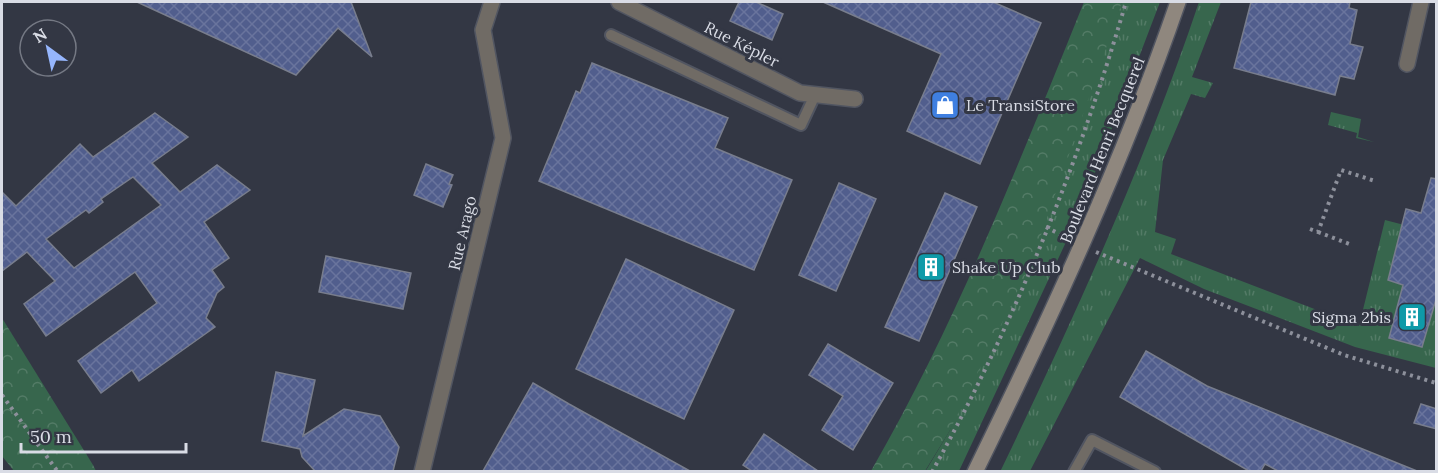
<svg xmlns="http://www.w3.org/2000/svg" width="1438" height="473" viewBox="0 0 1438 473" font-family="Lora,serif">
	<defs>
		<pattern id="grass-tufts" width="24" height="20" patternUnits="userSpaceOnUse" patternTransform="scale(1.5)"><rect width="24" height="20" fill="#37664d"/><path d="M3 7l-1-3M5 7V3M7 7l1-3M15 17l-1-3M17 17v-4M19 17l1-3" fill="none" stroke="#537b66"/></pattern>
		<pattern id="forest-crowns" width="20" height="18" patternUnits="userSpaceOnUse" patternTransform="scale(1.5)"><rect width="20" height="18" fill="#37664d"/><path d="M2 6a3 3 0 1 1 6 0M12 15a3 3 0 1 1 6 0" fill="none" stroke="#537b66"/></pattern>
		<pattern id="building-cross-hatch" width="8" height="8" patternUnits="userSpaceOnUse" patternTransform="scale(1.5)"><rect width="8" height="8" fill="#515e8d"/><path d="M0 0l8 8M0 8l8-8" fill="none" stroke="#69749d"/></pattern>
	</defs>
	<rect width="100%" height="100%" fill="#333744"/>
	<g fill="url(#grass-tufts)">
		<polygon points="1122,2 1160,2 1080,212 959,471 925,472 949,432"/>
		<path d="M1199,2H1221L1192,77L1213,83L1205,98L1191,94L1163,160L1155,232L1176,239L1171,254L1359,326L1385,220L1408,226L1400,232L1388,279L1403,285L1389,338L1422,347L1436,296V368L1355,347L1204,289L1140,258L1030,471L1000,472C1074,318 1145,163 1199,2Z"/>
		<polygon points="1331,112 1361,119 1358,137 1374,142 1356,138 1357,133 1328,125"/>
	</g>
	<g fill="url(#forest-crowns)">
		<path d="M1084,2H1122L1032,261L949,432L925,471H871C957,322 1020,160 1084,2Z"/>
		<polygon points="2,318 93,465 96,471 14,471 2,456"/>
	</g>
	<g fill="url(#building-cross-hatch)" stroke="#787d8d" stroke-width="1.5" fill-rule="evenodd">
		<polygon points="137,2 351,2 372,57 338,28 296,75"/>
		<polygon points="739,2 756,2 783,14 772,40 730,21"/>
		<polygon points="823,2 993,2 1041,23 980,164 907,131 941,54"/>
		<polygon points="1251,2 1350,2 1349,8 1357,10 1350,44 1363,47 1354,79 1340,76 1335,95 1234,68"/>
		<polygon points="592,63 728,118 715,148 792,180 754,270 539,181 576,91 580,93"/>
		<path d="M155,113L188,137L152,163L180,192L217,165L250,190L204,222L229,258L212,270L224,287L217,293L206,318L215,327L139,381L132,370L101,393L78,361L157,303L135,272L46,336L24,304L55,281L27,252L2,271V192L16,206L80,144L93,157ZM133,177L161,205L74,268L46,239L86,210L89,213L103,202L101,199Z"/>
		<polygon points="426,164 453,175 449,184 452,185 443,207 414,195"/>
		<polygon points="1431,178 1437,179 1437,296 1422,347 1389,338 1403,285 1388,280 1406,209 1421,213"/>
		<polygon points="839,183 876,199 836,291 799,275"/>
		<polygon points="945,193 977,207 919,341 885,327"/>
		<polygon points="326,256 411,273 403,309 319,292"/>
		<polygon points="626,259 734,310 684,419 576,369"/>
		<polygon points="828,344 893,383 853,450 822,430 843,396 809,375"/>
		<polygon points="1146,351 1207,386 1417,471 1278,471 1265,464 1261,471 1249,471 1120,397"/>
		<polygon points="276,372 315,380 303,436 344,409 380,416 399,447 393,471 315,471 302,457 300,449 262,441"/>
		<polygon points="533,383 569,404 690,471 483,471"/>
		<polygon points="1421,404 1437,409 1437,429 1414,423"/>
		<polygon points="764,434 818,471 752,471 743,465"/>
	</g>
	<g fill="none" stroke-linecap="round" stroke-linejoin="round">
		<g stroke="#515561" stroke-width="14">
			<g id="service">
				<polyline points="611,35 801,125 815,95"/>
				<polyline points="1074,472 1092,440 1155,472"/>
			</g>
		</g>
		<g stroke="#515561" stroke-width="18">
			<g id="minor">
				<polyline points="619,2 800,93 855,99"/>
				<polyline points="1407,64 1421,2"/>
				<polyline points="422,472 503,138 483,30 492,2"/>
			</g>
		</g>
		<g stroke="#515561" stroke-width="18">
			<path id="secondary" d="M975,472C1051,317 1122,164 1178,2"/>
		</g>
		<g stroke="#8d909b" stroke-width="4" stroke-dasharray="3 4.5" stroke-linecap="butt">
			<polyline points="1046,227 1065,237"/>
			<polyline points="1310,229 1318,232 1341,170 1375,181"/>
			<polyline points="1318,232 1352,245"/>
			<polyline points="1096,252 1344,355 1436,383"/>
			<polyline points="2,395 58,472"/>
			<path d="M932,472C1014,324 1079,163 1126,2"/>
		</g>
		<use href="#service" stroke="#706b65" stroke-width="10"/>
		<use href="#minor" stroke="#706b65" stroke-width="15"/>
		<use href="#secondary" stroke="#8f877e" stroke-width="15"/>
	</g>
	<defs>
		<g id="shop-square" transform="scale(1.5)"><rect x="-9" y="-9" width="18" height="18" rx="4" fill="#3f7fe0" stroke="#333744"/><path d="M-5-2.5h2.3a2.7 3.5 0 0 1 5.4 0H5L5.5 6h-11ZM-1.5-2.5h3a1.5 2.3 0 0 0-3 0Z" fill="#fff"/></g>
		<g id="building-square" transform="scale(1.5)"><rect x="-9" y="-9" width="18" height="18" rx="4" fill="#0f9aa8" stroke="#333744"/><path d="M-4-6H4V6H1V3H-1V6H-4ZM-2.5-4.3h1.7v1.8h-1.7ZM.8-4.3h1.7v1.8H.8ZM-2.5-1h1.7V.8h-1.7ZM.8-1h1.7V.8H.8Z" fill="#fff"/></g>
	</defs>
	<g fill-rule="evenodd">
		<use href="#shop-square" x="945" y="105"/>
		<use href="#building-square" x="931" y="267"/>
		<use href="#building-square" x="1412" y="317"/>
	</g>
	<g text-anchor="middle" stroke-width="6" stroke-linejoin="round" paint-order="stroke">
		<g font-size="16" fill="#d9dce5" stroke="#333744">
			<text transform="translate(742 44) rotate(27)" y="6">Rue Képler</text>
			<text transform="translate(1102 150) rotate(-68)" y="6">Boulevard Henri Becquerel</text>
			<text transform="translate(462 233) rotate(-77)" y="6">Rue Arago</text>
		</g>
		<g font-size="16" fill="#d9dce5" stroke="#333744" text-anchor="start">
			<text x="966" y="111">Le TransiStore</text>
			<text x="952" y="273">Shake Up Club</text>
			<text x="1391" y="323" text-anchor="end">Sigma 2bis</text>
		</g>
	</g>
	<rect width="1438" height="473" fill="none" stroke="#d9dce5" stroke-width="6"/>
	<g transform="translate(48 48) rotate(327)"><circle r="28" fill="#333744" stroke="#757984" stroke-width="1.5"/>
	<path d="M0-4.5L10 22L0 15L-10 22Z" fill="#96b6fd"/>
	<text y="-9" font-size="16" font-weight="bold" text-anchor="middle" fill="#d9dce5">N</text>
	</g>
	<path d="M21 443v9h165v-9" fill="none" stroke="#d9dce5" stroke-width="3"/>
	<text x="30" y="443" font-size="18" fill="#d9dce5" stroke="#333744" stroke-width="4.5" paint-order="stroke">50 m</text>
</svg>
